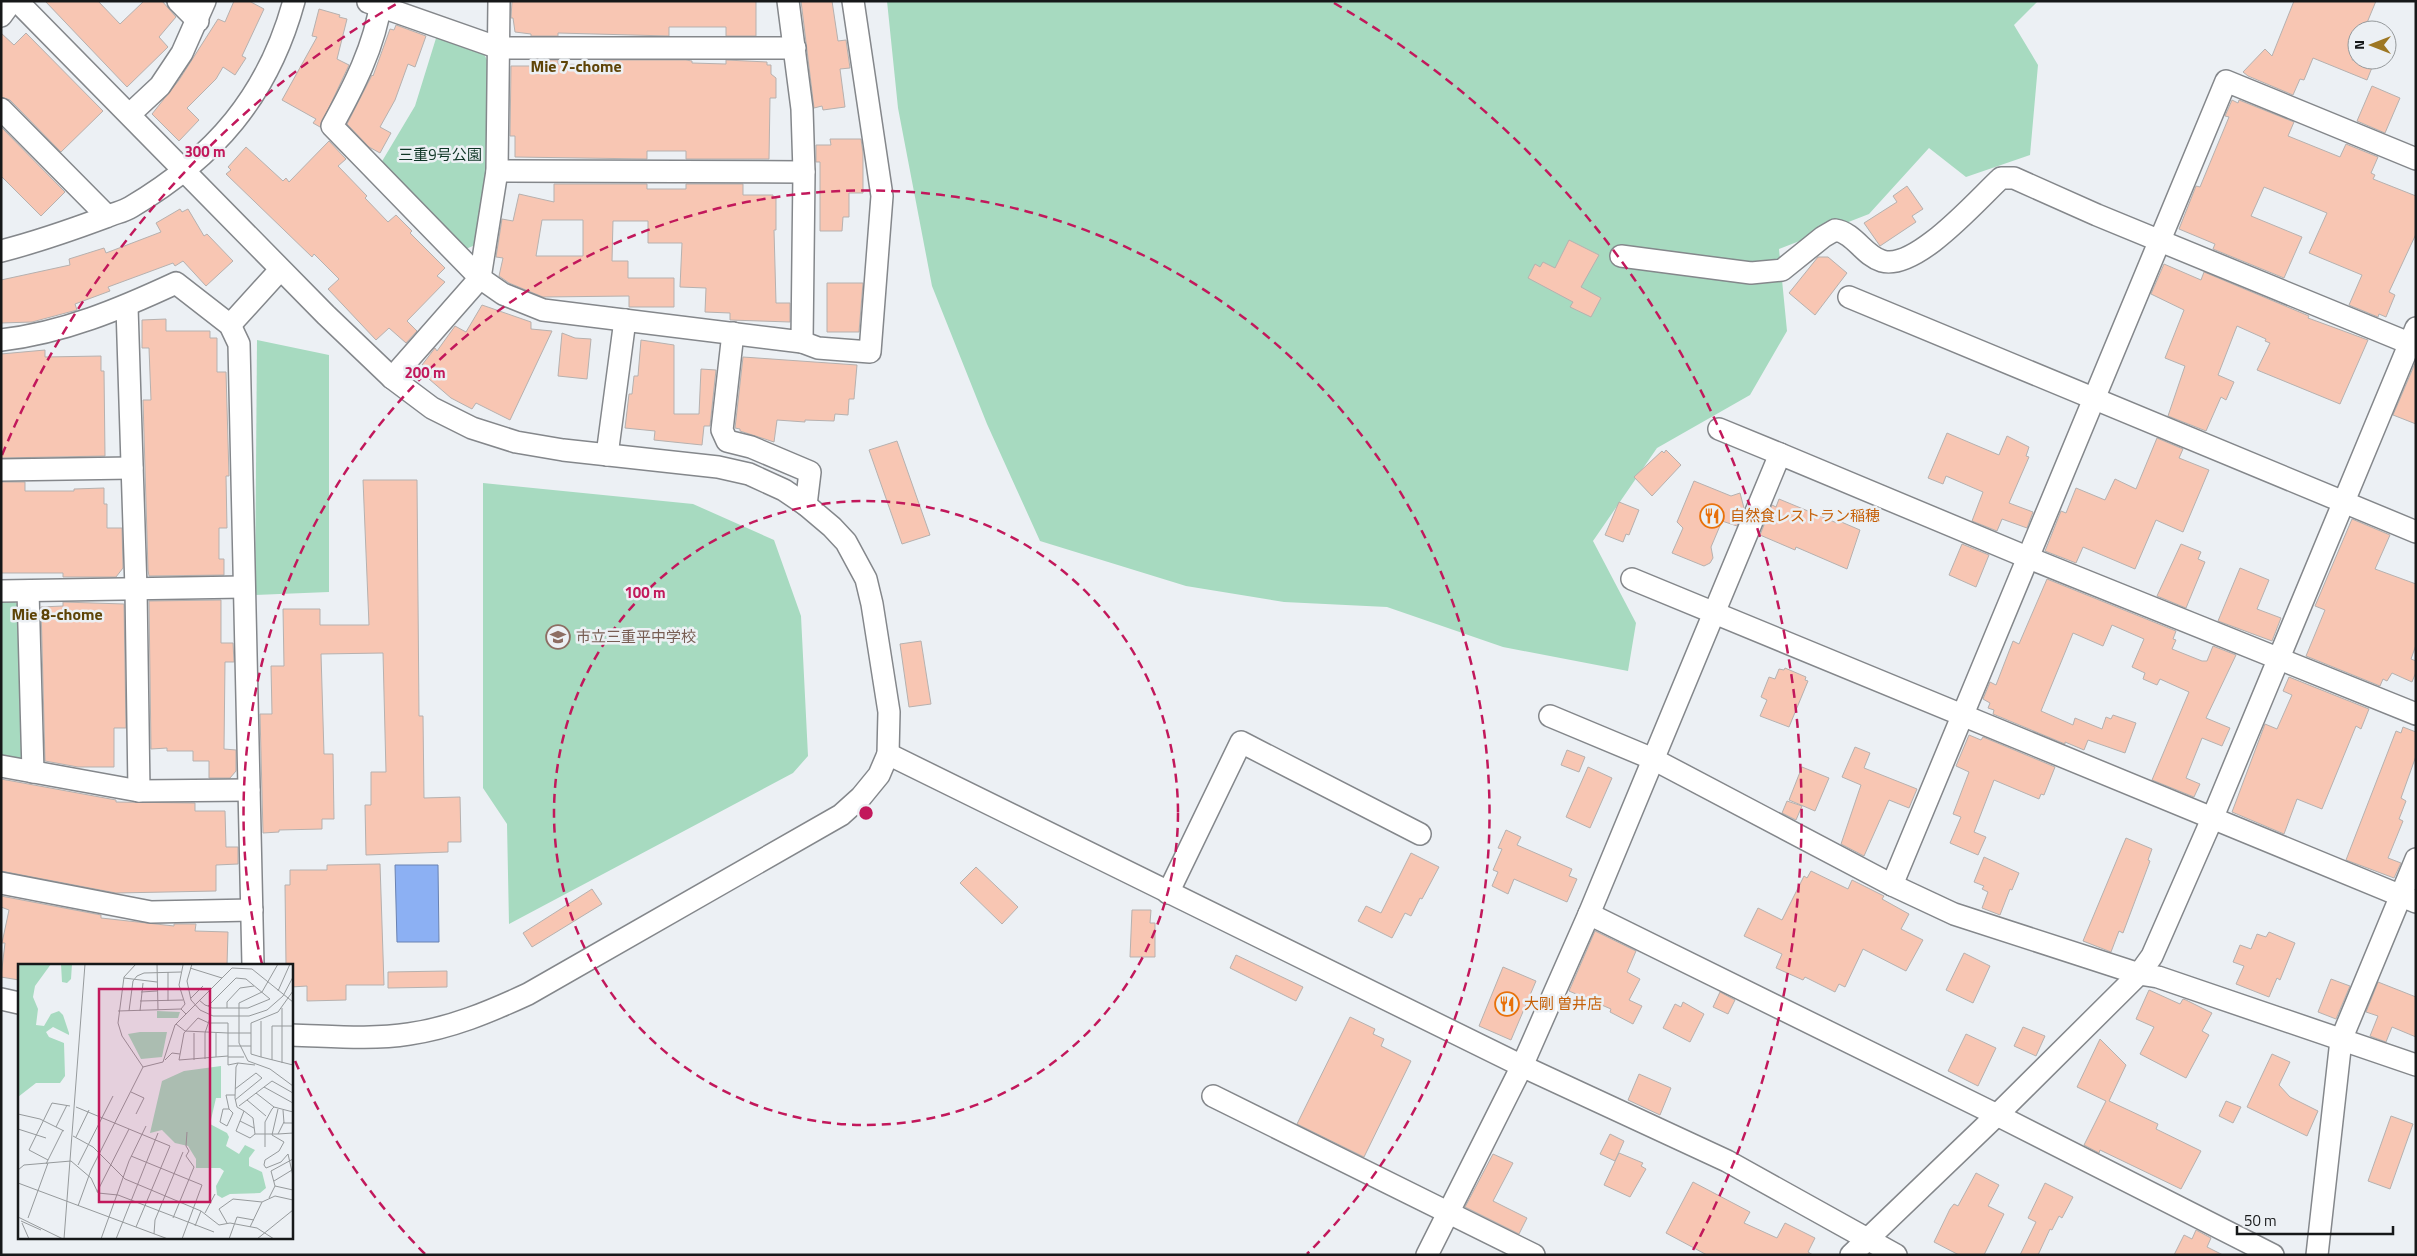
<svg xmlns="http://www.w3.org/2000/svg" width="2417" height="1256" viewBox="0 0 2417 1256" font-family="'Titillium Web','Noto Sans JP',sans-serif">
	<rect width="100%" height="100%" fill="#ecf0f4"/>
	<g fill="#a7dac0">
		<polygon points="887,1 2038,1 2014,25 2038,65 2030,155 1966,177 1929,148 1869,214 1779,249 1787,331 1750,395 1657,448 1593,541 1636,623 1628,671 1503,647 1387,607 1284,602 1186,586 1040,541 987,424 932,286 898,108"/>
		<polygon points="437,35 482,50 487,60 487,172 475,245 466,249 381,163 415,106"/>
		<polygon points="257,340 329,355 329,592 255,595"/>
		<polygon points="483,483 693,504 774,540 801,616 808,756 793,773 509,924 507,824 483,788"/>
		<polygon points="1,601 14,601 22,609 26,756 18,762 1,759"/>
	</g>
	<polygon fill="#8cb0f3" stroke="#6982b2" points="395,865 438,865 439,942 397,942"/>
	<g fill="#f8c6b3" stroke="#b6b1af" fill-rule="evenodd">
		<polygon points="45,1 98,1 120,24 144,1 162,1 176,17 159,37 168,47 127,87"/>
		<polygon points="234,1 249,1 264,9 242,56 246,58 235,75 223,67 216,79 187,108 199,120 179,141 152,114 179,80 218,19 225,22"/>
		<polygon points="512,1 756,1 756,36 726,36 726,27 669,27 669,36 558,33 558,36 531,36 531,34 515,32 513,18 511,18"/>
		<polygon points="801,1 832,1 838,41 846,40 850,68 840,69 845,107 823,110 822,106 814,108"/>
		<polygon points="2294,1 2376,1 2364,30 2357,30 2357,48 2352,60 2375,60 2367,80 2313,58 2304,80 2300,79 2293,95 2248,76 2243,72 2265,49 2272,56"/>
		<polygon points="319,9 340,15 339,17 347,19 337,59 349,65 320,127 313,123 316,119 282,100 317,37 312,36"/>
		<polygon points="396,25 426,36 415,67 408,64 395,100 380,127 391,133 380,153 369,147 347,124 372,75 373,76 390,29 394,30"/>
		<polygon points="1,33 14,45 26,33 103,111 61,152 10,100 1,97"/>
		<polygon points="531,60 558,60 558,64 604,65 604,60 686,60 692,61 692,63 726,64 726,60 767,62 767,65 771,65 771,74 776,78 776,98 770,98 769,159 686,159 686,151 647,151 647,159 515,157 515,136 510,136 511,66 531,66"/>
		<polygon points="2372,86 2400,98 2385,133 2357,121"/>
		<polygon points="2232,100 2238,103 2239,100 2294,122 2288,136 2340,157 2346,144 2378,157 2371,173 2375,175 2373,179 2416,196 2416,234 2389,292 2395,295 2386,317 2379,314 2378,317 2349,305 2362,275 2309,253 2327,213 2264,187 2251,216 2302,237 2284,278 2213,249 2215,244 2179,229 2196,186 2200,187 2229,117 2225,116"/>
		<polygon points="1,127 65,192 41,216 1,176"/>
		<polygon points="830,139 861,139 863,153 863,193 849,193 849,217 843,217 842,231 820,231 820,162 816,162 816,145 831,145"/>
		<polygon points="329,141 346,159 338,166 367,196 365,198 388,222 396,215 412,231 410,233 445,268 437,276 445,282 407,321 417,331 406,343 389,328 376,340 328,289 339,279 314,254 312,257 226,174 231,170 228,167 246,147 283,181 286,178 289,182"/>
		<path d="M554,184H647V189H686V184H743V195H773V197H776V230H774L776,303H790V322L730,320V313L705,312L706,288L680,287L682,243H648V221H613L612,261H628V278H674V307H629V296L543,297L509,283L499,276L503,258L496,257L502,219L513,221L519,194L554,202ZM542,220H583V256H536Z"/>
		<polygon points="1907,186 1923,209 1912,216 1916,222 1880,246 1864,223 1897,202 1893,196"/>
		<polygon points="180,209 182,212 188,209 204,236 207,234 233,261 206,286 183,261 175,266 173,263 108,287 110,291 75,304 77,310 32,322 1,323 1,280 70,265 69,259 104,248 106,253 161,232 156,223"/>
		<polygon points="1569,240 1599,255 1581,287 1601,298 1591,317 1570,307 1573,302 1528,278 1535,264 1540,267 1543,262 1555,268"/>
		<polygon points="1818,257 1828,257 1847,273 1815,315 1789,293"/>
		<polygon points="2164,264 2201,280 2204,272 2309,316 2308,318 2368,340 2340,404 2257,370 2270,343 2265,341 2266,339 2237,326 2218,375 2234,382 2226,400 2221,397 2206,431 2168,416 2185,366 2165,358 2184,310 2151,294"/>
		<polygon points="827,283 863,283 859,332 827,332"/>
		<polygon points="482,305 531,322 531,329 552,331 510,420 476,403 472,409 451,398 429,379 433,374 422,365 435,348 437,351 455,326 466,332"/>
		<polygon points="166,319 166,331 210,331 210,338 217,338 217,372 226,372 229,476 226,476 227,528 219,528 219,559 224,559 224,575 149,576 148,570 143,400 151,400 149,348 142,348 142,320"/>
		<polygon points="562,333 575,338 591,339 587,379 558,376"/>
		<polygon points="641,340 674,345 674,414 699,414 701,369 716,370 710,426 704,426 702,445 654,440 655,431 625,428 629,394 632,394 634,376 638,376"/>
		<polygon points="45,350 45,357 101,356 101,371 104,371 105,456 1,458 1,354"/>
		<polygon points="743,357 857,365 854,399 849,399 848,415 835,414 834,421 805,420 805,422 777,420 774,442 740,431 740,429 735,428"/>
		<polygon points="2416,361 2416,424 2393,415"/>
		<polygon points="1947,433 1999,455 2007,436 2029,447 2026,456 2029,457 2009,503 2033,512 2027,528 2002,519 1997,531 1972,521 1983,492 1946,476 1943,484 1928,478"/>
		<polygon points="2157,438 2183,449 2179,458 2209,470 2183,532 2156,520 2135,569 2083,547 2076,563 2045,551 2061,511 2066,513 2076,488 2105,500 2115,479 2136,489"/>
		<polygon points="897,441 930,535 902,544 869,450"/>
		<polygon points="1666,450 1681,465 1652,496 1634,477 1662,451 1664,453"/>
		<polygon points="363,480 417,480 419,716 423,716 424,798 460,797 461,842 448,842 448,852 366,855 365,805 371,805 371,772 386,772 383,653 321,654 324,754 333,754 334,819 322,819 322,829 279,830 279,832 263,833 260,714 272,714 271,666 284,666 283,609 320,609 320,625 369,625"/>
		<polygon points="1694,481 1731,496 1740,493 1744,508 1737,526 1722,521 1711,547 1713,558 1710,563 1704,566 1672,553 1683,528 1677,522"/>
		<polygon points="1,482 25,482 25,491 74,491 74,489 104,488 104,504 107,504 107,528 122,528 123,568 116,577 63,577 63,573 1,573"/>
		<polygon points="1779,499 1837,523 1839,521 1860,530 1847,569 1796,547 1795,550 1760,535 1772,505 1776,507"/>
		<polygon points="1619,502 1639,510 1629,535 1626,534 1623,542 1605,535"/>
		<polygon points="2352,519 2390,535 2375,569 2416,584 2416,645 2411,659 2416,661 2416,672 2412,682 2392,673 2387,681 2383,679 2380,686 2306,656 2325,610 2315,606"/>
		<polygon points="1962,544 1989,555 1976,587 1949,575"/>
		<polygon points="2181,544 2201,552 2198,559 2205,562 2186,608 2157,596"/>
		<polygon points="2240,568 2269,580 2257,609 2281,618 2272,641 2218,621"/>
		<polygon points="2047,579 2176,631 2173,639 2176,640 2172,649 2202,661 2207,661 2213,646 2236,655 2206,718 2230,728 2222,746 2202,738 2186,778 2200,784 2194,797 2152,780 2189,692 2160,679 2157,685 2143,679 2145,673 2132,667 2144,639 2112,625 2103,646 2073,633 2041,711 2073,725 2075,718 2102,729 2106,717 2111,719 2113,715 2136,723 2125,753 2088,740 2084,750 2065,742 2065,744 1993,714 1994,710 1988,708 1990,703 1983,699 1990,682 1996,685 2013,641 2019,644"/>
		<polygon points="221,600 221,643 233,643 234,662 225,662 224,749 236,750 236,771 230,778 209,778 209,761 193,761 193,751 167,751 167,748 151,749 149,603 149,601"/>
		<polygon points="63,602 124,604 126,728 114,728 114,767 78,767 45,761 41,607 63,606"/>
		<polygon points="921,641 931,704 909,707 900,644"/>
		<polygon points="1785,668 1806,677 1805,680 1808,681 1789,727 1760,716 1767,700 1761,697 1769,677 1775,679 1779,669 1784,670"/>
		<polygon points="2289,677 2369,709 2361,729 2356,726 2322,809 2297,799 2284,834 2232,812 2265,724 2277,729 2292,695 2283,691"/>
		<polygon points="2403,727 2416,732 2416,756 2401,798 2406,801 2399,819 2403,821 2388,858 2401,863 2394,878 2346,860 2396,731 2401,733"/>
		<polygon points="1969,735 1981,740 1983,737 2055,767 2044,795 2041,794 2039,799 1994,780 1974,832 1986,837 1978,855 1950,843 1961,817 1953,814 1969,772 1956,766"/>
		<polygon points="1855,747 1870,753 1864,768 1917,789 1909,808 1889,800 1864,856 1841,844 1861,785 1842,777"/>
		<polygon points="1567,750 1585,757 1579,772 1561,765"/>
		<polygon points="1588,767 1612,778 1590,828 1566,817"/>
		<polygon points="1802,767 1829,778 1815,811 1789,800"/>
		<polygon points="1,779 116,800 116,802 195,803 195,811 225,811 226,847 238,847 238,864 216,865 216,891 116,893 1,871"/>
		<polygon points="1787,801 1802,806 1796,820 1782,813"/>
		<polygon points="1506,830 1521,837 1517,845 1572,869 1569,876 1577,879 1567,902 1514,879 1508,894 1492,886 1498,872 1493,870 1502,849 1498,848"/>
		<polygon points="2126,838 2152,849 2148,860 2150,861 2123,933 2119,931 2111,952 2083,941"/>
		<polygon points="1411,853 1439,867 1422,899 1420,898 1411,916 1405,913 1392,938 1358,921 1366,906 1381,913"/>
		<polygon points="1984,857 2019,873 2012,890 2010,889 2000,915 1982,908 1988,892 1982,889 1984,886 1974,882"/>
		<polygon points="380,864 384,985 346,985 346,1000 307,1001 307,986 291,987 291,965 286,965 285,885 290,885 290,870 327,870 327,865"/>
		<polygon points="976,867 1018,907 1002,924 960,883"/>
		<polygon points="1811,871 1848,889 1852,880 1884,896 1882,899 1909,914 1901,929 1923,940 1906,971 1863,949 1845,987 1839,984 1835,992 1805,977 1803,980 1776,968 1782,954 1744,936 1758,908 1782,920 1804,876 1807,878"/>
		<polygon points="592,889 602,904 532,947 523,933"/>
		<polygon points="1,896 101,915 101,918 174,926 174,924 196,924 195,931 228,932 227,965 19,965 19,980 1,977 5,943 2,943 9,910 1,907"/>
		<polygon points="1132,910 1151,910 1150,923 1155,923 1155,957 1130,957"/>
		<polygon points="1595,931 1636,951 1627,972 1640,979 1629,1000 1642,1006 1633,1024 1610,1012 1611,1009 1569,991"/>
		<polygon points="2269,932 2295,943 2280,980 2277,978 2269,997 2236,984 2244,966 2233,962 2240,945 2251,949 2257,934 2266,937"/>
		<polygon points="1964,953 1990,966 1973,1003 1946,990"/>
		<polygon points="1236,955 1303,987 1296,1001 1230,968"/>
		<polygon points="1503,967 1536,981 1511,1040 1479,1026"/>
		<polygon points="447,971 447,987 388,988 388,972"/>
		<polygon points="2331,979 2350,986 2336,1019 2318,1012"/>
		<polygon points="2378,982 2416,997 2416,1037 2392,1027 2386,1042 2370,1036 2378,1016 2366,1012"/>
		<polygon points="2149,990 2180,1004 2183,999 2186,1000 2212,1013 2202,1031 2209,1035 2186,1078 2140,1054 2154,1027 2136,1019"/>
		<polygon points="1720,992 1735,1000 1728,1014 1713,1007"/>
		<polygon points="1683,1002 1704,1014 1690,1042 1663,1028 1675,1004 1681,1007"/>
		<polygon points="1350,1017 1375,1029 1373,1034 1384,1039 1381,1046 1411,1061 1364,1157 1297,1124"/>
		<polygon points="2023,1027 2045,1036 2036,1056 2014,1046"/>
		<polygon points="1966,1034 1996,1048 1978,1086 1948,1071"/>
		<polygon points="2100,1039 2126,1065 2109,1101 2158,1124 2156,1129 2201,1151 2181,1189 2100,1150 2099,1153 2084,1145 2106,1101 2077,1087"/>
		<polygon points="2272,1054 2290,1062 2279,1085 2290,1097 2318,1111 2307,1136 2247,1107"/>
		<polygon points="1639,1074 1671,1088 1660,1115 1628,1100"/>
		<polygon points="2226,1101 2241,1107 2233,1123 2219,1116"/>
		<polygon points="2391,1116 2413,1124 2390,1189 2368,1181"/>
		<polygon points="1610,1134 1624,1141 1615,1161 1600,1154"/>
		<polygon points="1619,1153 1643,1163 1641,1166 1646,1169 1630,1197 1604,1185"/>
		<polygon points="1493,1154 1513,1163 1493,1201 1527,1218 1519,1234 1465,1207"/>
		<polygon points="1976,1173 1999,1185 1988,1206 2004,1214 1984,1255 1959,1255 1934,1242 1950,1209 1954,1204 1958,1206"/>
		<polygon points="1693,1182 1750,1212 1744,1223 1777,1238 1785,1223 1815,1238 1808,1252 1813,1255 1707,1255 1666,1233"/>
		<polygon points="2045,1183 2073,1197 2062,1218 2059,1216 2052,1230 2050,1229 2038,1255 2020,1255 2036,1222 2028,1218"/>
		<polygon points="2196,1230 2211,1238 2207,1247 2223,1255 2174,1255 2184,1235 2192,1239"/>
	</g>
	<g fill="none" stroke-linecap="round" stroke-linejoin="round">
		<g stroke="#84878b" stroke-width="24">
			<g id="minor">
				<path d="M17,1L326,315L392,378L432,408L472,428L516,442L563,450L718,467L749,474L784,490L806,505L832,527L846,542L866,579L872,604L889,712L888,754L879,775L861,797L841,815L528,994C489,1012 451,1028 409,1034C371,1040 330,1036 291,1035"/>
				<polyline points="178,1 198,21"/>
				<path d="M381,1C375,46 353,88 332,126L480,278L503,294L543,310L802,342L804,172L802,109L788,1"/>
				<polyline points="368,2 499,48 795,48"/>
				<polyline points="1,16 12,1"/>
				<polyline points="1,109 107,216"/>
				<polyline points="130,114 160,86 182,53 205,1"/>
				<polyline points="497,171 804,172"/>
				<path d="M1,251C37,242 71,230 106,217C114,213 123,212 131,207C215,157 268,96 294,1"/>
				<path d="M1621,256L1751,273L1782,270L1823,237L1835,230C1855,233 1863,255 1882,261C1916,271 1977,200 2001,178H2014L2097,215L2416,346"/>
				<polyline points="1849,297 2416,532"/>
				<polyline points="127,307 136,589 139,791"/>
				<polyline points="230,325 280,270"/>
				<polyline points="733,333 722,430 727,441 751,447 810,472 806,505"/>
				<path d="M1,340C63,333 120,309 176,283L230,325L239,344L253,965"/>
				<polyline points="802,342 818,348 870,352 882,196 853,1"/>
				<polyline points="392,378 480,278 497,171 499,1"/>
				<polyline points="1719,429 1780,454"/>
				<polyline points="607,455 625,320"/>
				<polyline points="1,470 132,468"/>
				<polyline points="1632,579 2416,902"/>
				<polyline points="1,591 243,587"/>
				<polyline points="28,591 33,772"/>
				<polyline points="1550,716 1653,759 1892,885 1954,914 2139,974 2158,977 2416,1065"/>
				<polyline points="888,754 1522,1066 1727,1161 1896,1255"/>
				<polyline points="1,766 139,791 249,790"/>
				<polyline points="1,883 151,912 252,910"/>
				<polyline points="1892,885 2226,81 2416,159"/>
				<polyline points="1168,893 1241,742 1420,834"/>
				<polyline points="1589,914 1997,1115 2273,1255"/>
				<polyline points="1,999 19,1003"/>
				<polyline points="1213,1096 1534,1255"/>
				<polyline points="1427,1255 1522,1066 1589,914 1780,454 2029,558 2416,714"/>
				<polyline points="1851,1255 1997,1115 2139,974 2152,956 2212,819 2416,328"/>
				<polyline points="2317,1255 2341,1040 2416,859"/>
			</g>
		</g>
		<use href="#minor" stroke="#fff" stroke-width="21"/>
	</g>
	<g fill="none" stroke="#c2185b" stroke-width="2.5" stroke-dasharray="9 6">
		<circle cx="866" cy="813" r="312"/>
		<path d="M425 1254A623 623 0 0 1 293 1056M262 964A623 623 0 1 1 1307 1254"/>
		<path d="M2 455A935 935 0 0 1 398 3M1334 3A935 935 0 0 1 1692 1252"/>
	</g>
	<defs>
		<g id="restaurant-ring" transform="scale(1.25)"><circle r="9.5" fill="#ecf0f4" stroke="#e8710a" stroke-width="1.5"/><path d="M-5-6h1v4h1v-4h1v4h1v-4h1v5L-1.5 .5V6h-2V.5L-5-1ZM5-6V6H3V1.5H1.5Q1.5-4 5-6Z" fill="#e8710a"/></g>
		<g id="school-ring" transform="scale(1.25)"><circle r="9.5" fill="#ecf0f4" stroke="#8d6e63" stroke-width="1.5"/><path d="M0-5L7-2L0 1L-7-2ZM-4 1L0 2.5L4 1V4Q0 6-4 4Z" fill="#8d6e63"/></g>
	</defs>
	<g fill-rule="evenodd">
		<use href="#restaurant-ring" x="1712" y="516"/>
		<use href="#school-ring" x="558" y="637"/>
		<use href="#restaurant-ring" x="1507" y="1004"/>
	</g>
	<g text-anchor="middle" stroke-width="5" stroke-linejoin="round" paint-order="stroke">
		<g font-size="15" fill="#0f3626" stroke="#ecf0f4">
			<text x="440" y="160">三重9号公園</text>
		</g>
		<g font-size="15" fill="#c56008" stroke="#ecf0f4" text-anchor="start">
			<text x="1730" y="521">自然食レストラン稲穂</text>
			<text x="1524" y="1009">大剛 曽井店</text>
		</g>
		<g font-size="15" fill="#785e54" stroke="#ecf0f4" text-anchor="start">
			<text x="576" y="642">市立三重平中学校</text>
		</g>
		<g font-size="16" font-weight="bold" fill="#5e4407" stroke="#ecf0f4">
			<text x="576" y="72">Mie 7-chome</text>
			<text x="57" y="620">Mie 8-chome</text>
		</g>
	</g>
	<g transform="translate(18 964)">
		<rect width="275" height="275" fill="#ecf0f4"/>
		<path d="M0,0H33L17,22L15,33L20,45L18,61L26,62L33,50L41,47L45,51L51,69V71L35,63L28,68L31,73L46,79L47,112L42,119H18L0,133ZM43,0H54L53,15L49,19L44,18ZM139,47L162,48L160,54H139ZM122,68H149L144,93L123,95L110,70ZM203,102V134H198L192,160L209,169L211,173L208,182L221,190L227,181L237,186L231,194V202L244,208L248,224L242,229L212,230L204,234L199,231L198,222L206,207L202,204H178V195L170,182L157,179L144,166L132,169L144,117L166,107Z" fill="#a7dac0"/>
		<path fill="none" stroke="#969a9c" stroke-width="1" d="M118,0L106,13L100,59L104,72L125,103L145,98L157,61L214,4L234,5L275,38M139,0L140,46M174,0L169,17L173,36L182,46L195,52H231L249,46L265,32L275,13M260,0L244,28L221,39V79L230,97L252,105L275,122M172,4L204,14M150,8V37M106,14L139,18M260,27L272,0M123,28L139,27M173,34L185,22M181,36L187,41L190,42L194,44H230L252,35L228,15L218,14L190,42M122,37L165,36M209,44V38L222,24L236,22M264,44V99M163,45L167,40L161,21L165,1M100,47L163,45L168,50M111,47L115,17L119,12L126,9L163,8M122,47L125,19M243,57V93L275,101M158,60L167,67L210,69M210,69H233M210,82H233M210,92L161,96L166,69L180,54L191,59H210V101L220,99M198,93V69M210,93H226M243,93L233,90V59L260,48L275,27M187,95V69L193,51M147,96L154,89L162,90M176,96V69M254,96V62H275M237,101L220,99L218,103L217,134L219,143L226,147L218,167L232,174L237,170H260M246,123L275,139M217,125L238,109L244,114L217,136M113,128L126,134L118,150M238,129L256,143M229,136L248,152M221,142L254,117L275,129M58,143L152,182L118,263M211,145L215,149L209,162L202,158L205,145H211L208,131H217M260,145L254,171L266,178L261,187L247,196L246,201L248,204L263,198L270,190L275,212M265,146L266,159H275M226,147L235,154L237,170M0,150L22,155L46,167M222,157L236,164M266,158L260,170L275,169M38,163L49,141M0,165L28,174M55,172L75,183L107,215L183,247L201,261L212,259L239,264L256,275M58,173L71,146M247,183V158L254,145L256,143L275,148M113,192L184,221L164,275M30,196L11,186L34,139L52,142M28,200L45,166M60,201L95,132M0,206L6,201L53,197L73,214L80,229L100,231L196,268M256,217L274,206M0,219L150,275M257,222L275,226M79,228L111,165M251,234L257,222L253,207L275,195M60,242L73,206L125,103M187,249L197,230M0,253L45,275M10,254L30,199M155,254L176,203L168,192L171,187L168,182L169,168M3,257L23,266M4,259L11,275M209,259L201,245L215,235L244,238L257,232L275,236M177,262L183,247M232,263L244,238M136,270L137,256L165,188M46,275L67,0M83,275L111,197L128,162M98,275L140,169M211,275L219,253L236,256M239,275L275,246"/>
		<path fill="#c2185b" fill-opacity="0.15" stroke="#c2185b" stroke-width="2.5" d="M81,25H192V238H81Z"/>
		<rect width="275" height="275" fill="none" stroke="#161819" stroke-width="2.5"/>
	</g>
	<circle cx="866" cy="813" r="8" fill="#c2185b" stroke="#ecf0f4" stroke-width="2.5"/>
	<g font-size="15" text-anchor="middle" font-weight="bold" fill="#c2185b" stroke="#ecf0f4" stroke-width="5" stroke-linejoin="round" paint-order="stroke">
		<text x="205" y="157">300 m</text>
		<text x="425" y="378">200 m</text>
		<text x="645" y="598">100 m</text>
	</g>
	<rect width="2417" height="1256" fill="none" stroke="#161819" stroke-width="5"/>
	<g transform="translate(2372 45) rotate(270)"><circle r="24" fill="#ecf0f4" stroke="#969a9c"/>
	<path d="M0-4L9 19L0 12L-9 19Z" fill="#9d7723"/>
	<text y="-8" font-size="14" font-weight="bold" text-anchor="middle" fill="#161819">N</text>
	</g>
	<path d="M2237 1226v8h156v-8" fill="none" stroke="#161819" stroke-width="2.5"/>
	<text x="2244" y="1226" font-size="15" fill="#161819" stroke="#ecf0f4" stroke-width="4" paint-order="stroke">50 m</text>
</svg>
